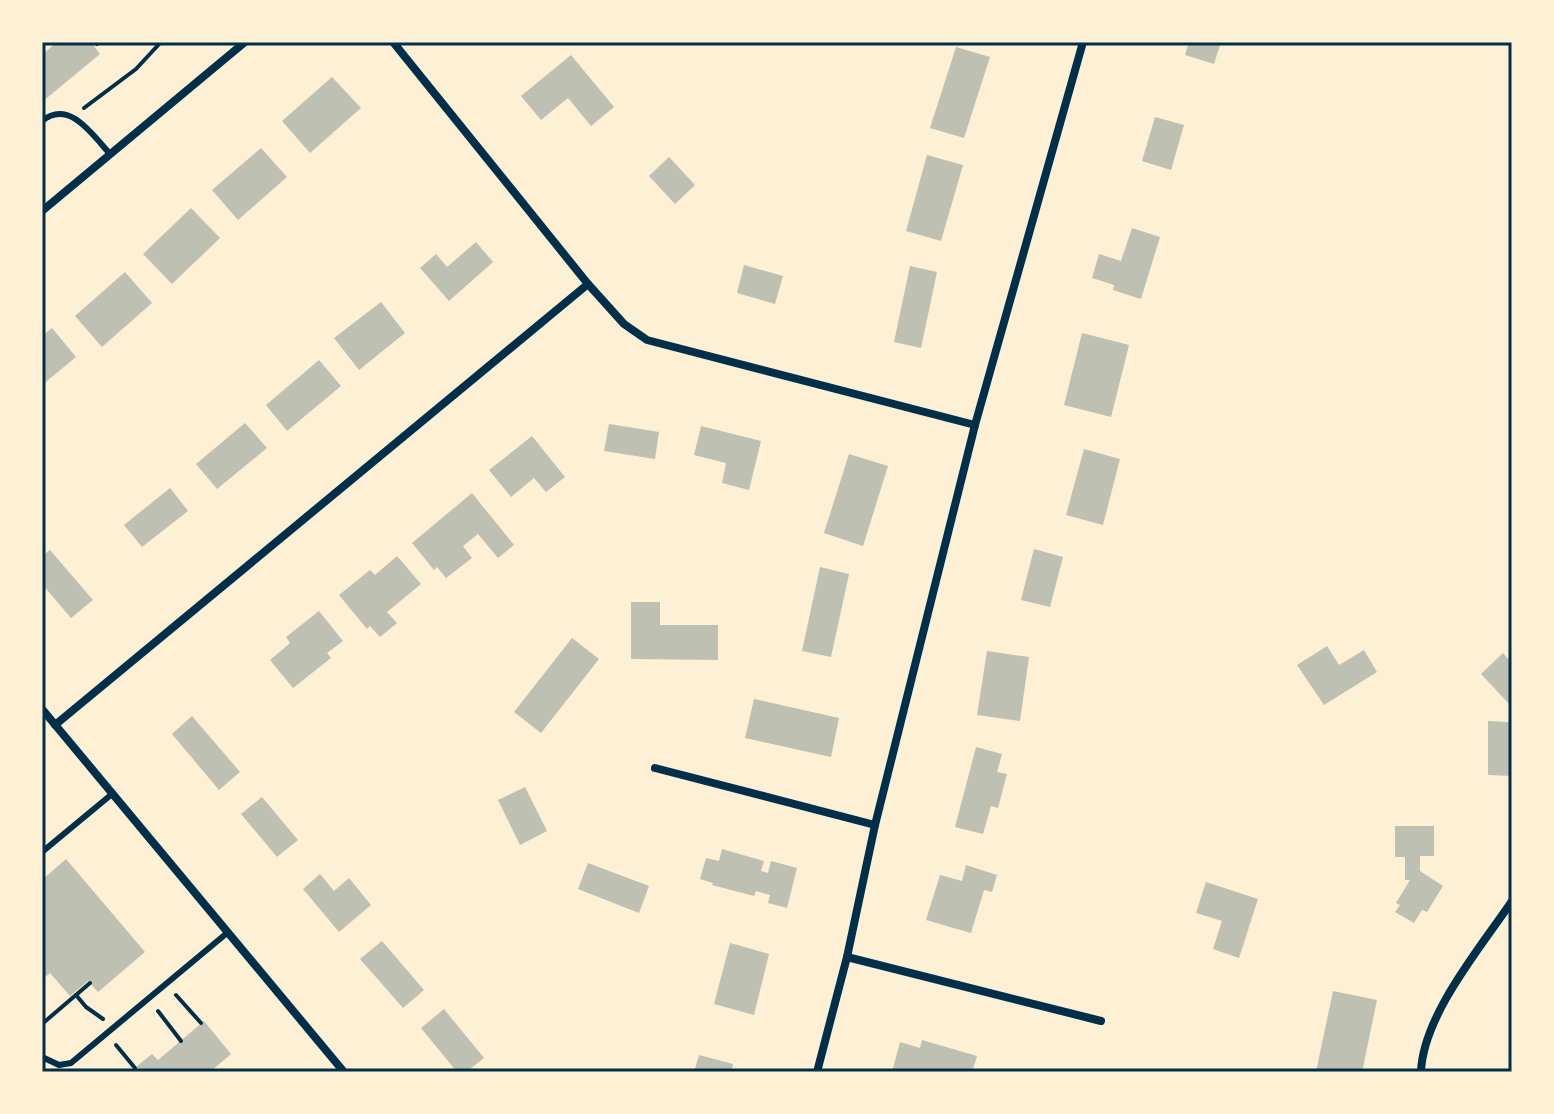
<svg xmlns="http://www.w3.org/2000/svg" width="1554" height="1114" viewBox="0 0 1554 1114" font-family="Overpass,sans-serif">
	<rect width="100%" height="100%" fill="#fdf0d5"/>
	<g fill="#bec0b2">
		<polygon points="57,42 91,42 100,54 42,102 42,55"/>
		<polygon points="1189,42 1221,42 1214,64 1185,55"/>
		<polygon points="956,47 990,57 964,138 930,128"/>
		<polygon points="571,55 614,107 591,126 568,98 541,120 521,96"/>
		<polygon points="332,77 361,108 310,153 282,121"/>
		<polygon points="1155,117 1184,125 1171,170 1142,161"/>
		<polygon points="261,148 287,177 238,220 212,190"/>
		<polygon points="927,155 963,165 941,241 906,231"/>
		<polygon points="669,157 695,185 675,204 649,176"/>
		<polygon points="191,208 220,238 172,284 143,254"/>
		<polygon points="1132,228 1160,237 1141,299 1113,290 1114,285 1092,278 1099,254 1121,261"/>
		<polygon points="476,242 493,262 449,301 420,268 436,254 447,267"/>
		<polygon points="744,265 783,276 775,304 737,293"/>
		<polygon points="910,266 937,272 921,348 894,342"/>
		<polygon points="125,272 152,303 102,347 75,316"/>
		<polygon points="381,302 405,333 359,370 334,338"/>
		<polygon points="52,328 76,357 42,385 42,336"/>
		<polygon points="1082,333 1129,345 1111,417 1064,405"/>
		<polygon points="319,360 341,386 287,431 266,405"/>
		<polygon points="245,423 267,448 217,489 196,464"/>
		<polygon points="609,424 659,432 655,459 604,451"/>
		<polygon points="701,426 761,441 749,490 722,483 726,463 694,455"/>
		<polygon points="532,436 565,477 546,492 534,478 511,497 489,470"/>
		<polygon points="1084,449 1120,459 1103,525 1066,515"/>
		<polygon points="849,454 888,466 863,546 824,533"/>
		<polygon points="170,488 188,511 142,547 124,525"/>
		<polygon points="472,493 514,545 498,558 478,534 463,546 472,558 446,578 437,567 434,570 412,543"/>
		<polygon points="1034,549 1063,557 1050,607 1021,600"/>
		<polygon points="50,550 93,600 71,618 42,584 42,556"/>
		<polygon points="397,556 421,584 387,612 397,623 380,637 370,626 367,629 339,595 370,570 375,575"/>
		<polygon points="820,567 849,574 831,657 802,651"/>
		<polygon points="631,602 660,602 660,625 718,625 718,660 631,659"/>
		<polygon points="319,611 343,641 327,653 331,658 293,688 270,660 290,643 286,637"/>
		<polygon points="572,638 599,659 541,733 514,712"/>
		<polygon points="1327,646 1339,665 1364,650 1377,672 1324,705 1297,665"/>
		<polygon points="987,651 1029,657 1020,721 977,715"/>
		<polygon points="1503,653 1508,659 1512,655 1512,707 1481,674"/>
		<polygon points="754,699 839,718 831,757 745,738"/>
		<polygon points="192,716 240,772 219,790 172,734"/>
		<polygon points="1512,718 1512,776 1488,775 1488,721 1508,722"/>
		<polygon points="976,747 1002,754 997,772 1007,774 998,808 991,806 983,834 955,827"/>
		<polygon points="525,787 547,831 520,845 498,800"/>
		<polygon points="262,797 298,840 277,857 241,814"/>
		<polygon points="1395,826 1434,826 1434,856 1420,856 1420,871 1443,886 1427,912 1422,910 1414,923 1395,912 1400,905 1396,903 1410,880 1405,880 1405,857 1395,857"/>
		<polygon points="722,849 764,861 761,871 768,873 771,861 797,868 787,908 768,903 770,895 756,891 754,896 712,885 713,883 700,879 706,858 719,861"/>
		<polygon points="66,859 145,952 98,992 88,981 70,996 50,973 42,980 42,880"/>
		<polygon points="588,863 649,886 639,913 578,889"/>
		<polygon points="966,865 997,875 992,892 984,890 971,933 926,920 940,875 962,881"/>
		<polygon points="320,874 334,891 349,878 371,905 339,932 303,889"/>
		<polygon points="1206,882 1258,899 1239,958 1213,949 1222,921 1196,913"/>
		<polygon points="382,941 424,990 403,1008 360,959"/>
		<polygon points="730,943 769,954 754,1015 714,1004"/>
		<polygon points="1333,991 1377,1000 1362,1072 1316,1072"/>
		<polygon points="444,1009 484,1058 466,1072 457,1072 421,1028"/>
		<polygon points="204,1021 231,1054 210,1072 130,1072 152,1054 158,1060"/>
		<polygon points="922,1040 977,1056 972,1072 892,1072 900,1042 920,1048"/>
		<polygon points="699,1055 733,1064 731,1072 694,1072"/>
	</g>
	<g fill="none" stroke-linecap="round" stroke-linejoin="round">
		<g stroke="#003049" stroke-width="4">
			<polyline points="96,42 97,44"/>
			<polyline points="42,45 46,42"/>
			<polyline points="84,108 136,69 161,42"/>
			<polyline points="76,995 86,1007 103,1019"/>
			<polyline points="176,995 201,1023"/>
			<polyline points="158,1011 181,1041"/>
			<polyline points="42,1024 90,983"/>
			<polyline points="116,1045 135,1068"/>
		</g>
		<g stroke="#003049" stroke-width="6">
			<path d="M42,121C69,99 92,134 110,154"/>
			<polyline points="42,852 112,794"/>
			<polyline points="42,1057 59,1065 71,1063 227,933"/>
		</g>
		<g stroke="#003049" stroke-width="8">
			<polyline points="393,42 588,284 624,324 647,340 975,425"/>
			<polyline points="42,211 245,42"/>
			<polyline points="42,709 344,1072"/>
			<polyline points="55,725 588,284"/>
			<polyline points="655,768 875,825"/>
			<polyline points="847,957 1101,1021"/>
			<polyline points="817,1072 847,957 875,825 975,425 1083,42"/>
			<path d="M1421,1072C1423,1015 1481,947 1512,901"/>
		</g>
	</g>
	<rect width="1554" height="1114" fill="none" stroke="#fdf0d5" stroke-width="88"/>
	<rect x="44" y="44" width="1466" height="1026" fill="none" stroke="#003049" stroke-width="3"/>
</svg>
